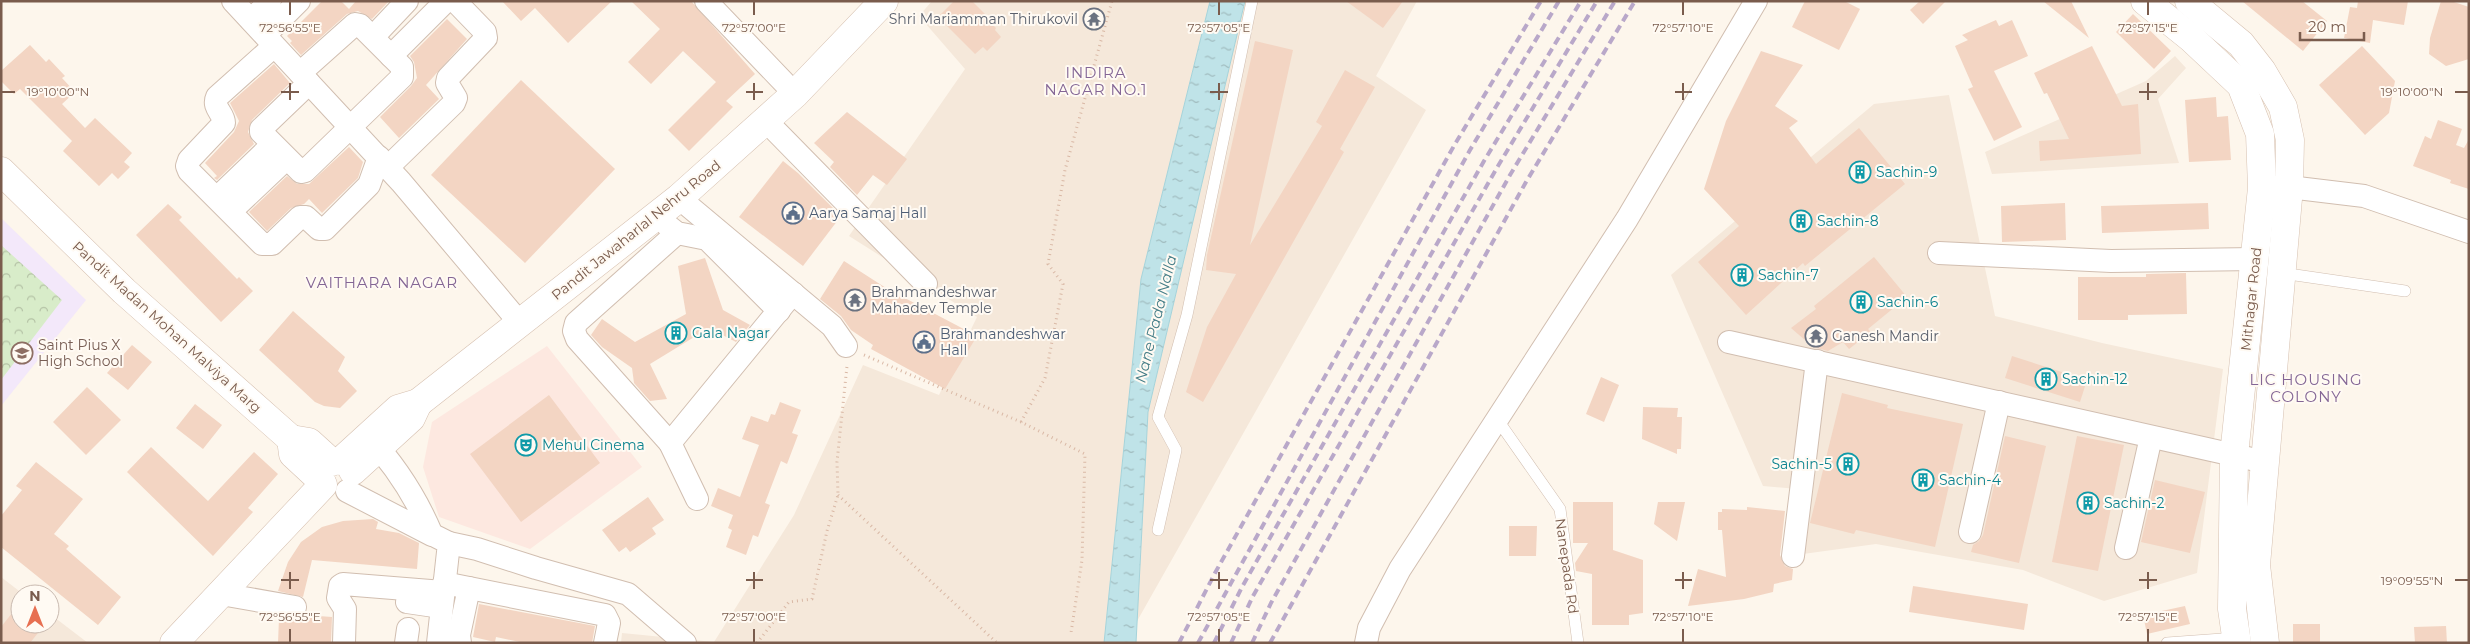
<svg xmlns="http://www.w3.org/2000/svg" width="2470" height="644" viewBox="0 0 2470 644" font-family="Montserrat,sans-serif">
	<defs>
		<pattern id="park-crowns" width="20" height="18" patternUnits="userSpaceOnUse" patternTransform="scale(1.25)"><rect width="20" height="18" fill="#d8ecc9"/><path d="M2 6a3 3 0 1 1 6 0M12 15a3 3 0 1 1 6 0" fill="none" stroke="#b4c2a5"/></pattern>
		<pattern id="water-ripples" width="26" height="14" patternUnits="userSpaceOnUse" patternTransform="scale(1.25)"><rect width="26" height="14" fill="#bfe3e8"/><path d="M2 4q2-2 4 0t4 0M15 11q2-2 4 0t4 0" fill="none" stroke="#a0bbbe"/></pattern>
	</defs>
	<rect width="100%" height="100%" fill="#fdf6ec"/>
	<g fill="#f5e8da">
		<polygon points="932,1 1210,1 1141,279 1104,643 621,643 622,633 714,642 794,515 863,365 939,395 977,317 849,236 965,69 919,16"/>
		<polygon points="1245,1 1417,1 1376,76 1426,110 1136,623 1148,412"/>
		<polygon points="2175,56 2186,68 2158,99 2179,163 1992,174 1985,152 2146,81"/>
		<polygon points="1949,95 1995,316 2102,343 2223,369 2197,573 2104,601 2023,570 1876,544 1803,554 1797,489 1763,486 1671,275 1874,104"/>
		<polygon points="1,577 23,594 20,594 20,624 50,624 50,614 88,643 1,643"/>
	</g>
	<polygon fill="#fde8e0" points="547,346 642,467 530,549 439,517 423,467 432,422"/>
	<polygon fill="#f3e8fa" points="1,218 86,300 1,406"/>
	<polygon fill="url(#park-crowns)" points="1,245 62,300 1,380"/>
	<polygon fill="url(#water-ripples)" stroke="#a5d3da" points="1210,1 1245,1 1148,412 1136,643 1104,643 1141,279"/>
	<g fill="#f3d5c3">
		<polygon points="322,1 341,1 349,9 356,1 389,1 372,19 358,11 347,14 301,55 290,43 292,41 287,36"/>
		<polygon points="502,1 612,1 568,43 535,8 521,21"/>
		<polygon points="631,1 691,1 755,74 726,101 733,107 689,151 668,130 716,82 683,51 651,84 628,62 660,29"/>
		<polygon points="954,1 972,1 995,24 993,25 996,28 995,30 1001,37 987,51 983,47 975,54 938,17"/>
		<polygon points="1346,1 1403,1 1383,28"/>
		<polygon points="1805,1 1844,1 1860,9 1839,50 1792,27"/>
		<polygon points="1920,1 1946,1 1923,24 1910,10"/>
		<polygon points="2043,1 2071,1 2089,38"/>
		<polygon points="2242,1 2302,1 2327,21 2303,51"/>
		<polygon points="2358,1 2408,1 2404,25 2373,20 2370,43 2344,38 2350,7 2357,8"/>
		<polygon points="2441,1 2451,1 2469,7 2469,59 2446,66 2429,54 2430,38"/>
		<polygon points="2133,14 2171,51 2154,69 2116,32"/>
		<polygon points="447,19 467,39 426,85 439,99 399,138 380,117 411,86 417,78 414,62 410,56"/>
		<polygon points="1996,20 1999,26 2012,20 2028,56 1994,71 2022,127 1994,141 1968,89 1973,87 1955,46 1968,40 1962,35"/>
		<polygon points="1255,41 1293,50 1250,245 1322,126 1316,122 1345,70 1375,87 1340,149 1344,152 1203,402 1186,392 1207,327 1236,274 1206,270 1207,255"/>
		<polygon points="30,45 46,62 49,59 65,76 62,78 75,92 62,104 85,128 95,118 132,153 124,162 130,167 118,179 112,173 99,186 63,151 72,141 20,89 14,94 1,81 1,71"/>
		<polygon points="2092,46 2122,106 2138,104 2141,154 2040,161 2039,141 2069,139 2047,93 2044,94 2034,73"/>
		<polygon points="2362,46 2395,81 2389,113 2365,135 2319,85"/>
		<polygon points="1761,51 1803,65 1775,106 1798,121 1789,128 1816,164 1859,128 1905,184 1805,266 1803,263 1746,315 1698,262 1739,226 1704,189 1726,121"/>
		<polygon points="274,64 290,83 252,120 248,132 254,144 217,180 214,178 217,176 205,163 234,132 239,121 230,103"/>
		<polygon points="521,80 615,169 525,263 431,175"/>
		<polygon points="2216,97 2217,117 2228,116 2231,160 2189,162 2185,100"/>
		<polygon points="847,112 907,159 887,185 873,175 857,195 830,167 834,162 814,143"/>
		<polygon points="2438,120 2462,129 2456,145 2464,148 2469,139 2469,189 2450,183 2451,180 2413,166 2425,136 2431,139"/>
		<polygon points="349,147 363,162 358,178 322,213 309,199 304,204 291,208 267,231 249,212 287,176 297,184 309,184"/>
		<polygon points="783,161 798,173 841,216 803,266 739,217"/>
		<polygon points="2065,203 2066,240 2002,242 2001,206"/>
		<polygon points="2208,203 2209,229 2102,233 2101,206"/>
		<polygon points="168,204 182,217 179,220 237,279 239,277 253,291 221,322 136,235"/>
		<polygon points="1874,257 1907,297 1868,329 1871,332 1849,349 1843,342 1828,351 1813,347 1791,328 1816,309 1814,306"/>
		<polygon points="705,258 723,310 750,325 736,342 709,328 650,364 667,399 650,401 634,383 632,368 602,347 591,335 602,319 635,342 686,314 678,266"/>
		<polygon points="844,261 900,297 901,296 977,336 945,389 871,349 873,345 851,330 841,316 820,299"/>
		<polygon points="2186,273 2187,314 2128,315 2128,320 2078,320 2078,277 2146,277 2146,274"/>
		<polygon points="293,311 345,357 338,371 357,391 340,408 324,406 315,402 259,350"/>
		<polygon points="132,345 152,362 128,390 107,373"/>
		<polygon points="2012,356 2087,380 2080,402 2005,378"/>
		<polygon points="1601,377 1619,385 1604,422 1586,414"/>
		<polygon points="87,387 121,420 86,455 53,422"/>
		<polygon points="1842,393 1888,405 1887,408 1963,424 1935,547 1856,530 1854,534 1810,523"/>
		<polygon points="549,395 600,463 521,522 470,454"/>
		<polygon points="780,402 801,410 792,433 798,435 787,464 781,461 765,503 770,505 758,537 753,535 746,555 726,547 732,530 728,528 733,515 711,506 718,488 740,497 759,445 742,439 751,416 768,422 771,414 775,415"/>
		<polygon points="195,404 222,425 203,449 176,428"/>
		<polygon points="1643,407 1678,408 1677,417 1682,417 1681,449 1677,449 1677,454 1642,439"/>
		<polygon points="2005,436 2046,446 2019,563 1971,552 1973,545 1979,541 1983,535"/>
		<polygon points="2077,436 2124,445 2098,571 2052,562"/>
		<polygon points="151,447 208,501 254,452 278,474 248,508 253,512 213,556 127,472"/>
		<polygon points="36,462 83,499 54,534 69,546 66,549 121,597 98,625 1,547 1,516 22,490 16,486"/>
		<polygon points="2155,480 2205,492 2190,553 2141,542"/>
		<polygon points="648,497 664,520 652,528 656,534 630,552 626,547 619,552 602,530"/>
		<polygon points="1573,502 1613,502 1613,550 1643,560 1643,613 1629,615 1629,625 1592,625 1592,574 1576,571 1575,563 1588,543 1573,543"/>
		<polygon points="1658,502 1685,502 1677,541 1654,524"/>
		<polygon points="1747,507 1785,511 1780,555 1785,566 1793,569 1792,580 1774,584 1773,592 1744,599 1688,606 1698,569 1726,577 1722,530 1718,530 1718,512 1722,512 1722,509 1747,510"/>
		<polygon points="373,519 378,522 376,529 399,533 419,543 417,569 312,560 303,597 278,591 288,562 301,542 322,527 343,521"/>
		<polygon points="1509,526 1537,526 1536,556 1509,556"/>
		<polygon points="1913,586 2028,604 2024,630 1909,612"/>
		<polygon points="20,603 20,624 45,624 30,643 1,643 1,627"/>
		<polygon points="479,604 595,626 592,643 525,643 496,637 495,642 473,637"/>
		<polygon points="2185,606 2190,624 2147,634 2143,615"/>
		<polygon points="305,615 332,617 331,643 278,643 279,618 293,620"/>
		<rect x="2293" y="624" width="27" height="19"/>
		<polygon points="2446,626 2447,643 2415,643 2414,627"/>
	</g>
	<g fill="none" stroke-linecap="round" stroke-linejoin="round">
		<g stroke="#d1beb0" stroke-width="12">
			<g id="lane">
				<polyline points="2282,273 2405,291"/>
				<polyline points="1497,419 1560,509 1578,643"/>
				<polyline points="1158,530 1176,450 1158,417 1187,315 1252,1"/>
				<polyline points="2167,643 2236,638"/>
			</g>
		</g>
		<g stroke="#d1beb0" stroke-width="24">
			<g id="street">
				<polyline points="233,1 401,182 520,323"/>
				<polyline points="706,1 795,94"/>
				<polyline points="251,20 270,1"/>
				<polyline points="265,35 299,1"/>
				<polyline points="373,37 407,1"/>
				<path d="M274,46L217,97C212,108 224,113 224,123L189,160L187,166L189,171L262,244H272L300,217H306L319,229H325L369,185L379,157"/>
				<polyline points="391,56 446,1"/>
				<polyline points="300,73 355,24 360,25 402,67 402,77 305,171 301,172 261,132 261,129 309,83"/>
				<polyline points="766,121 926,284"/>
				<polyline points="388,167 454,103 456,98 447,83 448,78 486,38 485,32 455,1"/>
				<polyline points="2273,187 2289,187 2364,196 2469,232"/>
				<polyline points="217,198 272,145"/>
				<polyline points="679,198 832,326 846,346"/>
				<polyline points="231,211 286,159"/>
				<polyline points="667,225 677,233 707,239 779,311"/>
				<polyline points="1939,253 2111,261 2255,259"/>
				<polyline points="1729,342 2265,462"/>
				<polyline points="670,443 577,339 574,331 576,323 677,233"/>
				<path d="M347,491L432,535C416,497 396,466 368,436"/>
				<polyline points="697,499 670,443 793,293"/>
				<polyline points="1970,532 1999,402"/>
				<polyline points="437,537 449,543 438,643"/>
				<polyline points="449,543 477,549 536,568 628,594 685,643"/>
				<polyline points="2126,548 2151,437"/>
				<polyline points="1793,556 1817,361"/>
				<polyline points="444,583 605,615 609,623 605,643"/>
				<polyline points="221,594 295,607"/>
				<polyline points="407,602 441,607"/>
				<polyline points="344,643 345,609 338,598 340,586 343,584 443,592"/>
				<polyline points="406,643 408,629"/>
				<polyline points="460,643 459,635 469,588"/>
				<polyline points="1366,643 1369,628 1400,569 1627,219 1756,1"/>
			</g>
		</g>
		<g stroke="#d6c0b0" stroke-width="29">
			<g id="secondary">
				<polyline points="2145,1 2191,38 2241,85 2260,134 2262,188 2234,455 2232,609 2237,643"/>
				<polyline points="2189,1 2241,44 2262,71 2283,107 2290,140 2289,187 2256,565 2265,643"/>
				<polyline points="1,171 124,291 291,439"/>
				<polyline points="418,403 679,198 795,94 884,1"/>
				<polyline points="341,461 398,409 418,403 411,418 353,471"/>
				<polyline points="321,480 293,454 291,439 309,442 331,462"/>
				<polyline points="174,643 323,485"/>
			</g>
		</g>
		<g stroke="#d9b8a5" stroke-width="3" stroke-dasharray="1 4" stroke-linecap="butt">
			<polyline points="864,355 1021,422 1085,454 1082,560 1071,633"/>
			<polyline points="1021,422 1045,378 1063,284 1048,264 1065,170 1112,1"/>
			<polyline points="838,495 996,642"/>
			<polyline points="757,643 789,602 812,599 827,531 838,495 837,462 847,366"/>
		</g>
		<use href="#lane" stroke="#fff" stroke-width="11"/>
		<use href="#street" stroke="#fff" stroke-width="22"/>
		<use href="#secondary" stroke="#fff" stroke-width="28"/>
		<g stroke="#b9a8c9" stroke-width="4" stroke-dasharray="8 5" stroke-linecap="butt">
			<polyline points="1179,643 1215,573 1455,144 1541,1"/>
			<polyline points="1198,643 1470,150 1559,1"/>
			<polyline points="1214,643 1242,587 1484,161 1581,1"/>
			<polyline points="1231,643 1253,596 1498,166 1597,1"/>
			<polyline points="1252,643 1271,603 1510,175 1615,1"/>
			<polyline points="1270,643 1526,182 1635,1"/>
		</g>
	</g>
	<path fill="none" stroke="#7a5c4d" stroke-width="2" d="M290,2V15M754,2V15M1219,2V15M1683,2V15M2148,2V15M290,83V100M754,83V100M1219,83V100M1683,83V100M2148,83V100M2,92H15M281,92H299M746,92H763M1210,92H1228M1675,92H1692M2139,92H2157M2455,92H2468M290,572V589M754,572V589M1219,572V589M1683,572V589M2148,572V589M281,580H299M746,580H763M1210,580H1228M1675,580H1692M2139,580H2157M2455,580H2468M290,629V642M754,629V642M1219,629V642M1683,629V642M2148,629V642"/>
	<defs>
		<g id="temple-ring" transform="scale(1.125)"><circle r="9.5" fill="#fffaf3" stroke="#6b7280" stroke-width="1.5"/><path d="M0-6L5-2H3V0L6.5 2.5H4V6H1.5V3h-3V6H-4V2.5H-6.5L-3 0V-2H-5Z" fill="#6b7280"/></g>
		<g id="building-ring" transform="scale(1.125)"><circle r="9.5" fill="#fffaf3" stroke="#0f9aa8" stroke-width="1.5"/><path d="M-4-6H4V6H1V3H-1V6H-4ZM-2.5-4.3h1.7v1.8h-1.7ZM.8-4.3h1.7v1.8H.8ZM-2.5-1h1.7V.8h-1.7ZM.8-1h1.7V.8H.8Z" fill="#0f9aa8"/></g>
		<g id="civic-ring" transform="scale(1.125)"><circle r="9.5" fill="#fffaf3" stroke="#5c6f8a" stroke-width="1.5"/><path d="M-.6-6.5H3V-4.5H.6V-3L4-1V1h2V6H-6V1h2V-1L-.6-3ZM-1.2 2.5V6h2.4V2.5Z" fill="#5c6f8a"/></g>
		<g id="school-ring" transform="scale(1.125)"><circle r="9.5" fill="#fffaf3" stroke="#8d6e63" stroke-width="1.5"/><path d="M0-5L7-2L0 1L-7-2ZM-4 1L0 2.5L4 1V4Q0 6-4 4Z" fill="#8d6e63"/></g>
		<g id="theatre-ring" transform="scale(1.125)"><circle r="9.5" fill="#fffaf3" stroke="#0f9aa8" stroke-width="1.5"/><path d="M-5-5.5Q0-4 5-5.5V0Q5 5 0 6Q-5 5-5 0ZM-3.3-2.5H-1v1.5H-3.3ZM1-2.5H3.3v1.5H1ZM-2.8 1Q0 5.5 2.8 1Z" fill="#0f9aa8"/></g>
	</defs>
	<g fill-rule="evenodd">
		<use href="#temple-ring" x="1094" y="19"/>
		<use href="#building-ring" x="1860" y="172"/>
		<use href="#civic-ring" x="793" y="213"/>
		<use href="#building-ring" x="1801" y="221"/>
		<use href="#building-ring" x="1742" y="275"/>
		<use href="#temple-ring" x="855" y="300"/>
		<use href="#building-ring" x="1861" y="302"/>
		<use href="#building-ring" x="676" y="333"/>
		<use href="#temple-ring" x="1816" y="336"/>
		<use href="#civic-ring" x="924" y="342"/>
		<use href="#school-ring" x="22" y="353"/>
		<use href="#building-ring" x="2046" y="379"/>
		<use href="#theatre-ring" x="526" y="445"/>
		<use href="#building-ring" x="1848" y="464"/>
		<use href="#building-ring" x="1923" y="480"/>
		<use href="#building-ring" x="2088" y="503"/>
	</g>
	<g text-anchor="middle" stroke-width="4" stroke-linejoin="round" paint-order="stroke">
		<g font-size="14" fill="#5b616d" stroke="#fffaf3" text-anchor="start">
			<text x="1078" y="24" text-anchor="end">Shri Mariamman Thirukovil</text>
			<text x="871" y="297">Brahmandeshwar<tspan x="871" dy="16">Mahadev Temple</tspan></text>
			<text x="1832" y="341">Ganesh Mandir</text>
		</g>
		<g font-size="14" fill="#0d838f" stroke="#fffaf3" text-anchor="start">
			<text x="1876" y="177">Sachin-9</text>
			<text x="1817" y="226">Sachin-8</text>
			<text x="1758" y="280">Sachin-7</text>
			<text x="1877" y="307">Sachin-6</text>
			<text x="692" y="338">Gala Nagar</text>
			<text x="2062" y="384">Sachin-12</text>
			<text x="542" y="450">Mehul Cinema</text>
			<text x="1832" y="469" text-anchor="end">Sachin-5</text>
			<text x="1939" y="485">Sachin-4</text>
			<text x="2104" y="508">Sachin-2</text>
		</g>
		<g font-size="14" fill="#4e5e75" stroke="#fffaf3" text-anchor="start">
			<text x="809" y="218">Aarya Samaj Hall</text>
			<text x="940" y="339">Brahmandeshwar<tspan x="940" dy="16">Hall</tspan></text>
		</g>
		<g font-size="14" fill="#7a5c4d" stroke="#fffaf3">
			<text transform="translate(636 230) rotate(-39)" y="5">Pandit Jawaharlal Nehru Road</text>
			<text transform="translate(2251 299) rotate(-84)" y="5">Mithagar Road</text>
			<text transform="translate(167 327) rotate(42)" y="5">Pandit Madan Mohan Malviya Marg</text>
			<text transform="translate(1567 566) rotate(82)" y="5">Nanepada Rd</text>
		</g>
		<g font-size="14" fill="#785e54" stroke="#fffaf3" text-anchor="start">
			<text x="38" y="350">Saint Pius X<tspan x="38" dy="16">High School</tspan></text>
		</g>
		<g font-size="15" letter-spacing="1" fill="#846695" stroke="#fffaf3">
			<text x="1096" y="78">INDIRA<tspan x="1096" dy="17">NAGAR NO.1</tspan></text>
			<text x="382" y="288">VAITHARA NAGAR</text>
			<text x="2306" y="385">LIC HOUSING<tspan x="2306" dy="17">COLONY</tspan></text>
		</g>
		<g font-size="15" font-style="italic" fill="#437c86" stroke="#fffaf3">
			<text transform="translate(1156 319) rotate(-76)" y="5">Nane Pada Nalla</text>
		</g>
	</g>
	<g font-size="12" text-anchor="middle" fill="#7a5c4d" stroke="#fffaf3" stroke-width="4" stroke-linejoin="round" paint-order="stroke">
		<text x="290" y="32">72°56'55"E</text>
		<text x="754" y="32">72°57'00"E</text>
		<text x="1219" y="32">72°57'05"E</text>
		<text x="1683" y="32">72°57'10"E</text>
		<text x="2148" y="32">72°57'15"E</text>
		<text x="58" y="96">19°10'00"N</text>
		<text x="2412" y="96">19°10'00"N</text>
		<text x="2412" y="585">19°09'55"N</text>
		<text x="290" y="621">72°56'55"E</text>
		<text x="754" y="621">72°57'00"E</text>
		<text x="1219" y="621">72°57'05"E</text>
		<text x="1683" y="621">72°57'10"E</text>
		<text x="2148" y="621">72°57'15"E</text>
	</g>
	<rect width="2470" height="644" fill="none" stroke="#7a5c4d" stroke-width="5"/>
	<g transform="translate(35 609)"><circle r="24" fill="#fffaf3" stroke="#cabbb1"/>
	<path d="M0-4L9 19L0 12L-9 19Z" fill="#e76f51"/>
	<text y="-8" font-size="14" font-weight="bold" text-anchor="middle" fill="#7a5c4d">N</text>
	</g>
	<path d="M2300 32v8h64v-8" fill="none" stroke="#7a5c4d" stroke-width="2.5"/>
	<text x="2308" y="32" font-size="15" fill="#7a5c4d" stroke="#fffaf3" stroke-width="4" paint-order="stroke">20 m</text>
</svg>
